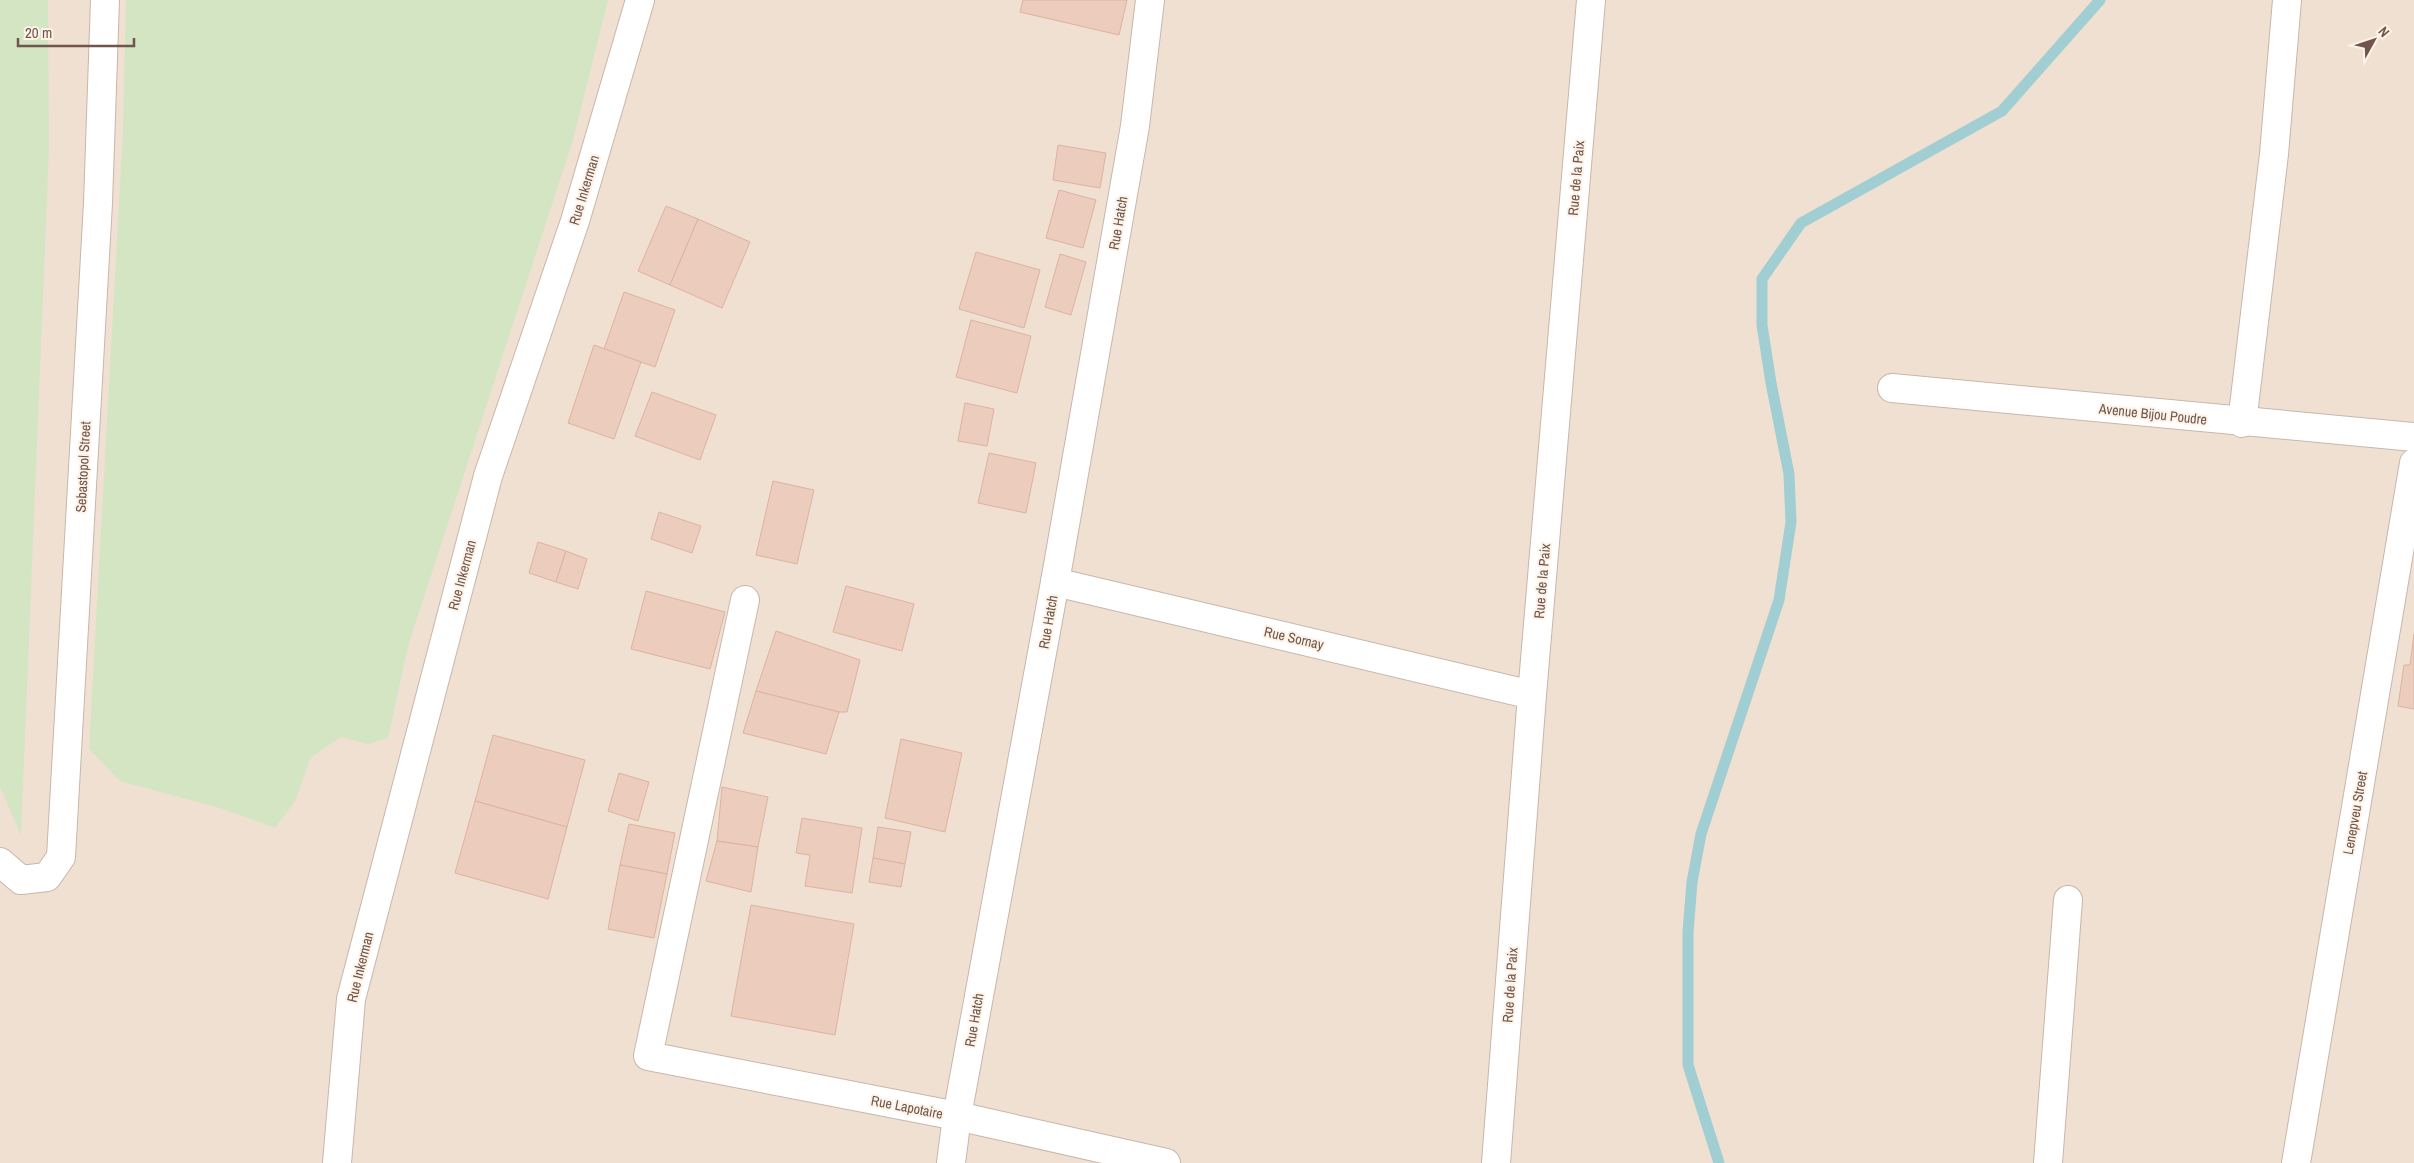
<svg xmlns="http://www.w3.org/2000/svg" width="2414" height="1163" viewBox="0 0 2414 1163" font-family="'Archivo Narrow',sans-serif">
	<rect width="100%" height="100%" fill="#faefe3"/>
	<rect fill="#f0e0d2" x="0" y="0" width="2414" height="1163"/>
	<g fill="#d3e5c3">
		<polygon points="0,0 48,0 49,149 21,835 0,787"/>
		<polygon points="126,0 608,0 573,140 408,646 388,738 368,744 341,737 311,757 295,801 275,828 220,808 120,781 89,749 123,130"/>
	</g>
	<g fill="none" stroke-linecap="round" stroke-linejoin="round">
		<polyline stroke="#a1ced2" stroke-width="11" points="1719,1163 1688,1065 1688,932 1692,882 1701,834 1779,600 1791,522 1789,474 1771,383 1762,325 1762,279 1801,223 2002,111 2100,0"/>
	</g>
	<g fill="#ecccbd" stroke="#ddb29f">
		<polygon points="1023,0 1127,0 1119,35 1020,12"/>
		<polygon points="1058,145 1106,153 1100,188 1053,180"/>
		<polygon points="1059,190 1096,200 1083,248 1046,238"/>
		<polygon points="666,206 698,219 670,285 638,271"/>
		<polygon points="698,219 750,242 722,308 670,285"/>
		<polygon points="976,252 1040,270 1024,328 959,309"/>
		<polygon points="1060,254 1086,262 1071,315 1045,307"/>
		<polygon points="624,292 675,310 655,367 604,349"/>
		<polygon points="971,320 1031,336 1017,393 956,377"/>
		<polygon points="594,345 641,362 614,439 568,423"/>
		<polygon points="652,392 716,415 700,460 635,436"/>
		<polygon points="965,403 994,409 987,446 958,441"/>
		<polygon points="989,453 1036,463 1026,513 978,503"/>
		<polygon points="773,481 814,490 797,564 756,555"/>
		<polygon points="659,512 701,526 692,553 651,539"/>
		<polygon points="538,542 566,551 556,582 529,573"/>
		<polygon points="566,551 587,559 578,589 556,582"/>
		<polygon points="846,586 914,604 902,651 833,632"/>
		<polygon points="646,591 725,612 710,669 631,649"/>
		<polygon points="776,631 860,660 847,712 839,712 756,691"/>
		<polygon points="2414,634 2414,709 2398,706 2404,665 2410,665"/>
		<polygon points="756,691 839,712 826,754 743,733"/>
		<polygon points="493,735 585,760 567,827 475,801"/>
		<polygon points="901,739 962,753 945,832 885,818"/>
		<polygon points="619,773 649,782 638,821 608,811"/>
		<polygon points="722,787 768,797 758,847 717,841"/>
		<polygon points="475,801 567,827 548,899 455,873"/>
		<polygon points="802,818 862,828 852,893 805,886 810,855 796,853"/>
		<polygon points="629,824 675,833 667,874 620,865"/>
		<polygon points="878,827 911,832 905,864 873,858"/>
		<polygon points="717,841 758,847 751,892 706,881"/>
		<polygon points="873,858 905,864 901,887 869,882"/>
		<polygon points="620,865 667,874 654,938 608,929"/>
		<polygon points="751,905 854,924 835,1035 731,1016"/>
	</g>
	<g fill="none" stroke-linecap="round" stroke-linejoin="round">
		<g stroke="#c9b6aa" stroke-width="30">
			<g id="minor">
				<polyline points="1892,388 2414,437"/>
				<polyline points="2242,423 2274,154 2287,0"/>
				<polyline points="1055,582 1532,695"/>
				<polyline points="745,600 648,1056 957,1116 1166,1163"/>
				<polyline points="0,862 21,880 47,877 61,857 98,203 105,0"/>
				<polyline points="337,1163 351,999 488,476 575,221 640,0"/>
				<polyline points="951,1163 957,1116 1055,582 1135,126 1150,0"/>
				<polyline points="1496,1163 1532,695 1591,0"/>
				<polyline points="2048,1163 2068,900"/>
				<polyline points="2296,1163 2414,463"/>
			</g>
		</g>
		<use href="#minor" stroke="#fff" stroke-width="28"/>
	</g>
	<g text-anchor="middle" stroke-width="4" stroke-linejoin="round" paint-order="stroke">
		<g font-size="14" fill="#6f554b" stroke="#fdf3e8">
			<text transform="translate(1576 178) rotate(-85)" y="5">Rue de la Paix</text>
			<text transform="translate(584 190) rotate(-73)" y="5">Rue Inkerman</text>
			<text transform="translate(1118 223) rotate(-80)" y="5">Rue Hatch</text>
			<text transform="translate(2153 414) rotate(6)" y="5">Avenue Bijou Poudre</text>
			<text transform="translate(83 467) rotate(-87)" y="5">Sebastopol Street</text>
			<text transform="translate(462 575) rotate(-75)" y="5">Rue Inkerman</text>
			<text transform="translate(1542 581) rotate(-85)" y="5">Rue de la Paix</text>
			<text transform="translate(1048 622) rotate(-80)" y="5">Rue Hatch</text>
			<text transform="translate(1294 638) rotate(13)" y="5">Rue Sornay</text>
			<text transform="translate(2355 813) rotate(-80)" y="5">Lenepveu Street</text>
			<text transform="translate(360 967) rotate(-76)" y="5">Rue Inkerman</text>
			<text transform="translate(1510 985) rotate(-86)" y="5">Rue de la Paix</text>
			<text transform="translate(974 1020) rotate(-80)" y="5">Rue Hatch</text>
			<text transform="translate(907 1107) rotate(11)" y="5">Rue Lapotaire</text>
		</g>
	</g>
	<g transform="translate(2374 40) rotate(50)" stroke="#fdf3e8" stroke-width="4" paint-order="stroke">
	<path d="M0-4L9 19L0 12L-9 19Z" fill="#6f554b"/>
	<text y="-8" font-size="14" font-weight="bold" text-anchor="middle" fill="#6f554b">N</text>
	</g>
	<path d="M18 38v8h116v-8" fill="none" stroke="#6f554b" stroke-width="2.5"/>
	<text x="25" y="38" font-size="15" fill="#6f554b" stroke="#fdf3e8" stroke-width="4" paint-order="stroke">20 m</text>
</svg>
